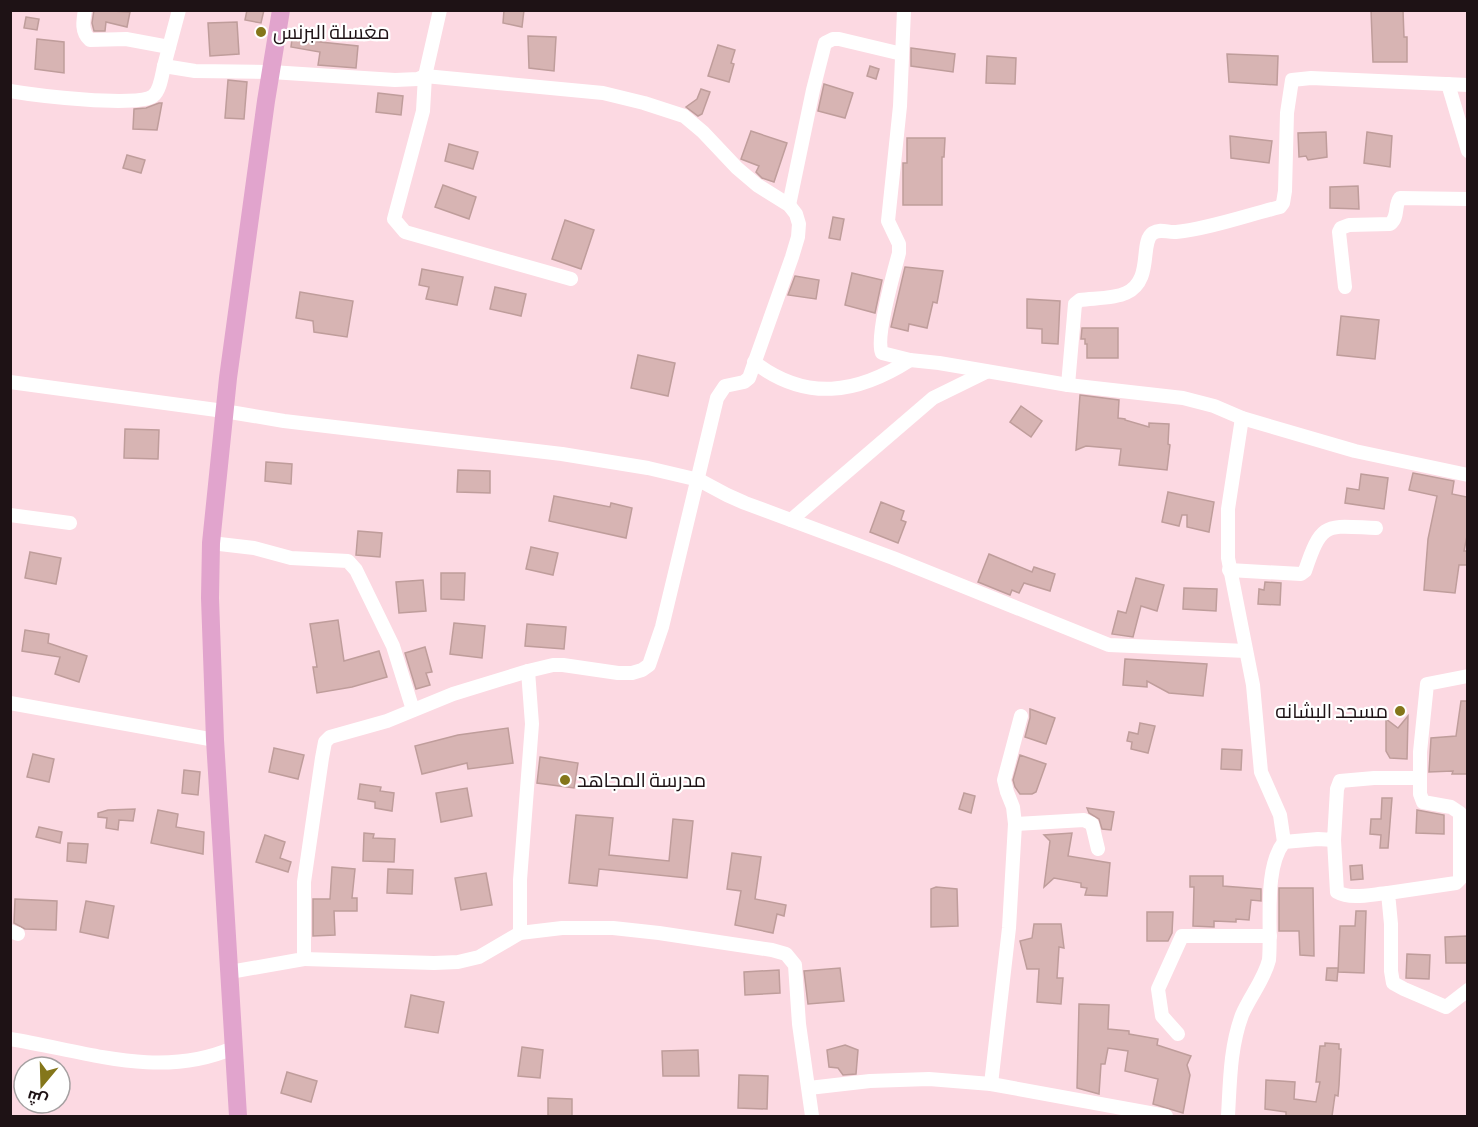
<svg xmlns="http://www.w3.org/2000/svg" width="1478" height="1127" viewBox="0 0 1478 1127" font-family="'Sofia Sans Condensed',Cairo,sans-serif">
	<rect width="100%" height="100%" fill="#fcd9e2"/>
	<g fill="#d7b4b3" stroke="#bf9d9b" stroke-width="1.5">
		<polygon points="94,10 130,12 127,27 106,22 105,31 94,31 92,23"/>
		<polygon points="247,10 264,10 261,23 245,20"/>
		<polygon points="504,10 524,10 522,27 503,23"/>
		<polygon points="1371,10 1403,10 1404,37 1407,37 1407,62 1373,62"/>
		<polygon points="26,17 39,19 37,30 24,28"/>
		<polygon points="237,22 239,54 210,56 208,23"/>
		<polygon points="299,27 314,29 311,41 358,46 356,68 318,65 320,52 291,47 292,39 297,40"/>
		<polygon points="528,36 556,37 554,71 529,68"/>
		<polygon points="37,39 64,42 64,73 35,69"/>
		<polygon points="718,45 735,50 731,63 734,64 729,82 708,76"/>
		<polygon points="911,48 955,54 953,72 911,66"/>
		<polygon points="1227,54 1278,56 1277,85 1229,82"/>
		<polygon points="987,56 1016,58 1015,84 986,83"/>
		<polygon points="870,66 879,69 876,79 867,76"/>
		<polygon points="228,80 247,82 244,119 225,118"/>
		<polygon points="824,84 853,93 845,118 818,111"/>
		<polygon points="701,89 710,92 702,114 698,116 686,107 697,99"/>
		<polygon points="378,93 403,96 401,115 376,112"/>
		<polygon points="159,103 162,103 157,130 133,129 134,109 146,108"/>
		<polygon points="751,131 787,143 774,182 762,178 756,172 759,166 741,159"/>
		<polygon points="1326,132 1327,157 1308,160 1306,156 1299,157 1298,133"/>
		<polygon points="1367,132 1392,136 1390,167 1364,163"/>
		<polygon points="1230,136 1272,141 1269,163 1231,158"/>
		<polygon points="907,138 945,138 944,157 942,157 942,205 903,205 903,163 907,163"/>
		<polygon points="449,144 478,152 473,169 445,161"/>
		<polygon points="127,155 145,160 141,173 123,168"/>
		<polygon points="443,185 476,197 469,219 435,207"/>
		<polygon points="1358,186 1359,209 1330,208 1330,187"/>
		<polygon points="833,217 844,219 840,240 829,238"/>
		<polygon points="565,220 594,230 581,269 552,259"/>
		<polygon points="905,267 943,271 937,303 933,302 927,328 909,324 908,331 891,327"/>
		<polygon points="422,269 463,277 457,305 426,299 429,287 419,285"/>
		<polygon points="852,273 882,280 875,313 845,305"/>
		<polygon points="795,276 819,280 816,299 788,295"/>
		<polygon points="495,287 526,294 521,316 490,309"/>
		<polygon points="300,292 353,301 347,337 314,332 313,321 296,318"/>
		<polygon points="1027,299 1060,301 1058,344 1042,343 1042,329 1027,328"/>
		<polygon points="1341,316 1379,320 1375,359 1337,355"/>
		<polygon points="1082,328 1118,328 1118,358 1087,358 1087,344 1085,344 1085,339 1081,339"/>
		<polygon points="638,355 675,363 668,396 631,388"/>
		<polygon points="1080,395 1119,400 1118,418 1125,419 1125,420 1149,427 1149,423 1169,424 1168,444 1170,445 1167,470 1119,465 1121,449 1086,446 1076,450"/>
		<polygon points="1021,406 1042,421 1031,437 1010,422"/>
		<polygon points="125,429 159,430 158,459 124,458"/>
		<polygon points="266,462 292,464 291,484 265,481"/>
		<polygon points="458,470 490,471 490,493 457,492"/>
		<polygon points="1413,473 1454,481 1452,494 1467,497 1467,536 1464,551 1467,551 1467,565 1459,565 1455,593 1424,590 1428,539 1437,496 1409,490"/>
		<polygon points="1361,474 1388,478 1384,509 1345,503 1347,488 1359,490"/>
		<polygon points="1168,492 1214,502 1209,532 1187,527 1187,515 1182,515 1179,526 1162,522"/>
		<polygon points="554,496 610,507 611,503 632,508 626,538 549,521"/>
		<polygon points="881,502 904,511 901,520 906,522 898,543 870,532"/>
		<polygon points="358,531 382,533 380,557 356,555"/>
		<polygon points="531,547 558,553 553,575 526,569"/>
		<polygon points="30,552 61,558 56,584 25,578"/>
		<polygon points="989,554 1032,572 1034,567 1055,574 1050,591 1024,583 1019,593 1012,590 1010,595 978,582"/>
		<polygon points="441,573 465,573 464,600 441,599"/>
		<polygon points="1136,578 1164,585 1157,611 1141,606 1133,637 1112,634 1118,611 1126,613"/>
		<polygon points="423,580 426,611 399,613 396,582"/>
		<polygon points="1265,582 1281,583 1280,605 1258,604 1259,589 1264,590"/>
		<polygon points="1184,588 1217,589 1216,611 1183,609"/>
		<polygon points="338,620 344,661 379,651 387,677 352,687 317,693 313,667 317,667 310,624"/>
		<polygon points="454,623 485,626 482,658 450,654"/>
		<polygon points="527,624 566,627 564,649 525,646"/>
		<polygon points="25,630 49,634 48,643 87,656 79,682 55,674 60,657 22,651"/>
		<polygon points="425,647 432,672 426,673 430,685 416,689 405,653"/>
		<polygon points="1125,659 1207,664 1203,696 1169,693 1147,681 1147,687 1123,685"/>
		<polygon points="1461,701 1467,701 1467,774 1452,774 1453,771 1429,772 1431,738 1456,736"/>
		<polygon points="1030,709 1055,718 1046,744 1025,737 1030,718"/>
		<polygon points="1408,716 1407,759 1390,758 1386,751 1386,719 1398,728"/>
		<polygon points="1140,723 1155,726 1148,753 1131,749 1132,742 1127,741 1129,732 1138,734"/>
		<polygon points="508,728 513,763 468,769 467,763 422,774 415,746 458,735"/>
		<polygon points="274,748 304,755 298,779 269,772"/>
		<polygon points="1222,749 1242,750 1241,770 1221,769"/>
		<polygon points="33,754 54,759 49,782 27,777"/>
		<polygon points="1020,755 1046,764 1036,792 1032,794 1020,794 1015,787 1013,780"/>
		<polygon points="540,757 578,763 574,788 537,783"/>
		<polygon points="184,770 200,772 198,795 182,793"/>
		<polygon points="360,784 381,787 380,791 394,793 392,811 375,808 375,802 358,799"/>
		<polygon points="467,788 472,816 441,822 436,793"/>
		<polygon points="964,793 975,796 971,813 959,809"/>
		<polygon points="1382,798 1392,798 1388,848 1380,848 1381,835 1370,834 1371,819 1381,819"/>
		<polygon points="1087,808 1114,812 1111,830 1102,829 1099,819 1089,813"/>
		<polygon points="135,809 133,821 119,820 118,830 106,828 107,818 98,817 98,813 108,810"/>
		<polygon points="158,810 178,814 176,827 204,832 203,854 151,843"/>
		<polygon points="1417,810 1444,815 1444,834 1416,833"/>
		<polygon points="576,815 613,818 609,855 669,861 673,819 693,821 687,878 599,869 597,886 569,883"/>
		<polygon points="39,827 62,832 60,843 36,837"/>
		<polygon points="364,833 374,834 373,838 395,839 394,862 363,861"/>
		<polygon points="1072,833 1068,856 1110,863 1107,896 1085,895 1087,888 1081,887 1081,883 1054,878 1044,887 1050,841 1044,835"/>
		<polygon points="265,835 285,842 280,858 291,862 288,872 256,862"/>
		<polygon points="68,843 88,844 86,863 67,861"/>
		<polygon points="732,853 761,857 755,899 786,905 784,916 777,914 773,933 735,925 741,891 727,889"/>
		<polygon points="1362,865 1363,879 1351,880 1350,866"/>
		<polygon points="332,867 355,869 352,898 357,898 357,911 334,911 335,935 313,936 313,899 330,899"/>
		<polygon points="388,869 413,870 412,894 387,893"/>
		<polygon points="486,873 492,905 461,910 455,878"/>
		<polygon points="1190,876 1223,876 1223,886 1261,889 1261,901 1251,900 1249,920 1236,919 1236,922 1214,921 1214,927 1193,926 1194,887 1190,887"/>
		<polygon points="936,887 957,889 958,926 931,927 931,889"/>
		<polygon points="1279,888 1313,888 1314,956 1300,955 1299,931 1279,931"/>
		<polygon points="15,899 57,901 56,930 25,929 14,923"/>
		<polygon points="86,901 114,906 108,938 80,932"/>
		<polygon points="1356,911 1366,911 1364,973 1338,972 1340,926 1355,926"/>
		<polygon points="1147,912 1173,912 1172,933 1168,941 1147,941"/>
		<polygon points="1034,924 1061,924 1064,948 1059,947 1057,978 1063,978 1061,1004 1037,1002 1039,969 1027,969 1020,941 1032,938"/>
		<polygon points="1467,936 1467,963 1446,963 1445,937"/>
		<polygon points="1407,954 1430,955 1429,979 1406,978"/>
		<polygon points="840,968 844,1001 808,1004 804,971"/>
		<polygon points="1327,968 1338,968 1337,981 1326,980"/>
		<polygon points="779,970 780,993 745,995 744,972"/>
		<polygon points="411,995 444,1002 438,1033 405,1027"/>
		<polygon points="1079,1004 1109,1005 1108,1029 1129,1031 1129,1034 1158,1039 1157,1045 1191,1056 1187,1065 1190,1075 1183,1113 1153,1104 1158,1079 1125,1071 1128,1051 1108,1048 1105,1064 1101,1064 1099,1094 1077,1088"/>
		<polygon points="1325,1043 1339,1044 1339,1049 1341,1049 1339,1085 1338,1096 1335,1095 1332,1116 1286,1116 1286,1112 1265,1109 1266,1080 1295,1082 1294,1099 1316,1102 1320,1082 1316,1082 1320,1046 1325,1046"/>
		<polygon points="845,1045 858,1050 856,1074 843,1075 838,1068 829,1067 827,1050"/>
		<polygon points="522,1047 543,1050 540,1078 518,1076"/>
		<polygon points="698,1050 699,1076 663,1076 662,1051"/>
		<polygon points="287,1072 317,1081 311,1102 281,1093"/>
		<polygon points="739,1075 768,1076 767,1109 738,1108"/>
		<polygon points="548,1098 572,1099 572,1116 548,1116"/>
	</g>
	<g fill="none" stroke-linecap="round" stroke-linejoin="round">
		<g stroke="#fff" stroke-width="14">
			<path d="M85,10C83,21 81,32 90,40L126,39L169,47"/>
			<polyline points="179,10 164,66 195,71 271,72 395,80 418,79 425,76 603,93 644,103 684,116 703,132 737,168 757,185 789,205 796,214 799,224 798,237 792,257 749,378 744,382 725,386 717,398 662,627 649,665 642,670 632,673 618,673 563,665 553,665 528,671 453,694 387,721 330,737 325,742 322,758 304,882 304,959 230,972"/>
			<polyline points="440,10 425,76 423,111 394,219 405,232 571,279"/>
			<path d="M904,10L900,106L888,221L899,244V253C894,271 875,338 882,353L910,360L939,363L1068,385L1183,398L1214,406L1242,418L1355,451L1468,475"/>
			<polyline points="1448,84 1468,151"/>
			<path d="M10,91C33,95 138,108 153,96C160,91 162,75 164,66"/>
			<polyline points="789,205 813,90 825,43 833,39 839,39 902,54"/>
			<path d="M1345,287L1339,232L1341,228L1349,225L1390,224C1399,217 1394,206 1400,198L1468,199"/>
			<path d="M754,362C806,402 857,394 910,360"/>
			<polyline points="10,382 224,411 284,421 562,454 648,468 699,480 727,495 745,503 893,558 1109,645 1246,651"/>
			<path d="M1068,385L1075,304L1080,300C1093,298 1113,299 1126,293C1154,280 1139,242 1153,233C1161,228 1168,233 1176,232C1208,229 1248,215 1280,207L1283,203L1285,191L1287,113L1292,80L1311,78L1468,85"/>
			<polyline points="1242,418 1228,509 1228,558 1253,685 1261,772 1280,815 1284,842"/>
			<polyline points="10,515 70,523"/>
			<polyline points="791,520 933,398 986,372"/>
			<polyline points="211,543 254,548 291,558 348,561 356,570 393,646 413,710"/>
			<path d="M1229,570L1301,574L1305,571C1322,520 1326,526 1376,528"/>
			<polyline points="10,703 215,740"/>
			<polyline points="1420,778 1420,794 1423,802 1451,807 1460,813 1460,879 1456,883 1388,893 1391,924 1391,971 1393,983 1404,989 1446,1007 1468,990"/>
			<polyline points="1015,824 1084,820 1092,824 1098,849"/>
			<path d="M1334,840L1337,892C1351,900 1373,894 1388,893"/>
			<polyline points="10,931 18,934"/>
			<polyline points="520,933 520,880 532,724 528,671"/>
			<polyline points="304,959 434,963 458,962 479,957 520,933 562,928 613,928 659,933 772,950 786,954 795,965 799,1024 812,1116"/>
			<polyline points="1178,1034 1162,1016 1158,989 1182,936 1270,936"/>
			<path d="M10,1039C85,1051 160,1080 233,1048"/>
			<polyline points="991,1084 1009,928 1015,824 1013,807 1007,792 1004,780 1021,716"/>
			<polyline points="809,1088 870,1081 929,1079 991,1084 1166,1116"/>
			<path d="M1228,1116C1230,1082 1230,1047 1242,1015C1250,996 1264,980 1269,960C1272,926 1263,869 1284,842L1318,839L1334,840L1337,789L1340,781L1374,778H1420V752L1427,684L1468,676"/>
		</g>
		<polyline stroke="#e1a4cd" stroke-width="18" points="238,1116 215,740 210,598 211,543 228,378 266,101 281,10"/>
	</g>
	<g fill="#84761a" stroke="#fff" stroke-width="2">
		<circle cx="261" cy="32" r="6"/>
		<circle cx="1400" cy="711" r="6"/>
		<circle cx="565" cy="780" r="6"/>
	</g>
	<g text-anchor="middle" stroke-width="4.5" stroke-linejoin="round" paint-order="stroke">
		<g font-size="20" fill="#1e1215" stroke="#fff" text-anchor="start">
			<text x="273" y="39">مغسلة البرنس</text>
			<text x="1388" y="718" text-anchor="end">مسجد البشانه</text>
			<text x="577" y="787">مدرسة المجاهد</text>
		</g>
	</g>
	<rect width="1478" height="1127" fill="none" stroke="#1e1215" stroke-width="24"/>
	<g transform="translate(42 1085) rotate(199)"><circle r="28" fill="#ffffff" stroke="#a5a0a1" stroke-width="1.5"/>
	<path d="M0-4.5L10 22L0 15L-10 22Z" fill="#84761a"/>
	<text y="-9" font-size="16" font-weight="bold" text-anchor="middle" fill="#1e1215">ش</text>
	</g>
</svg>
